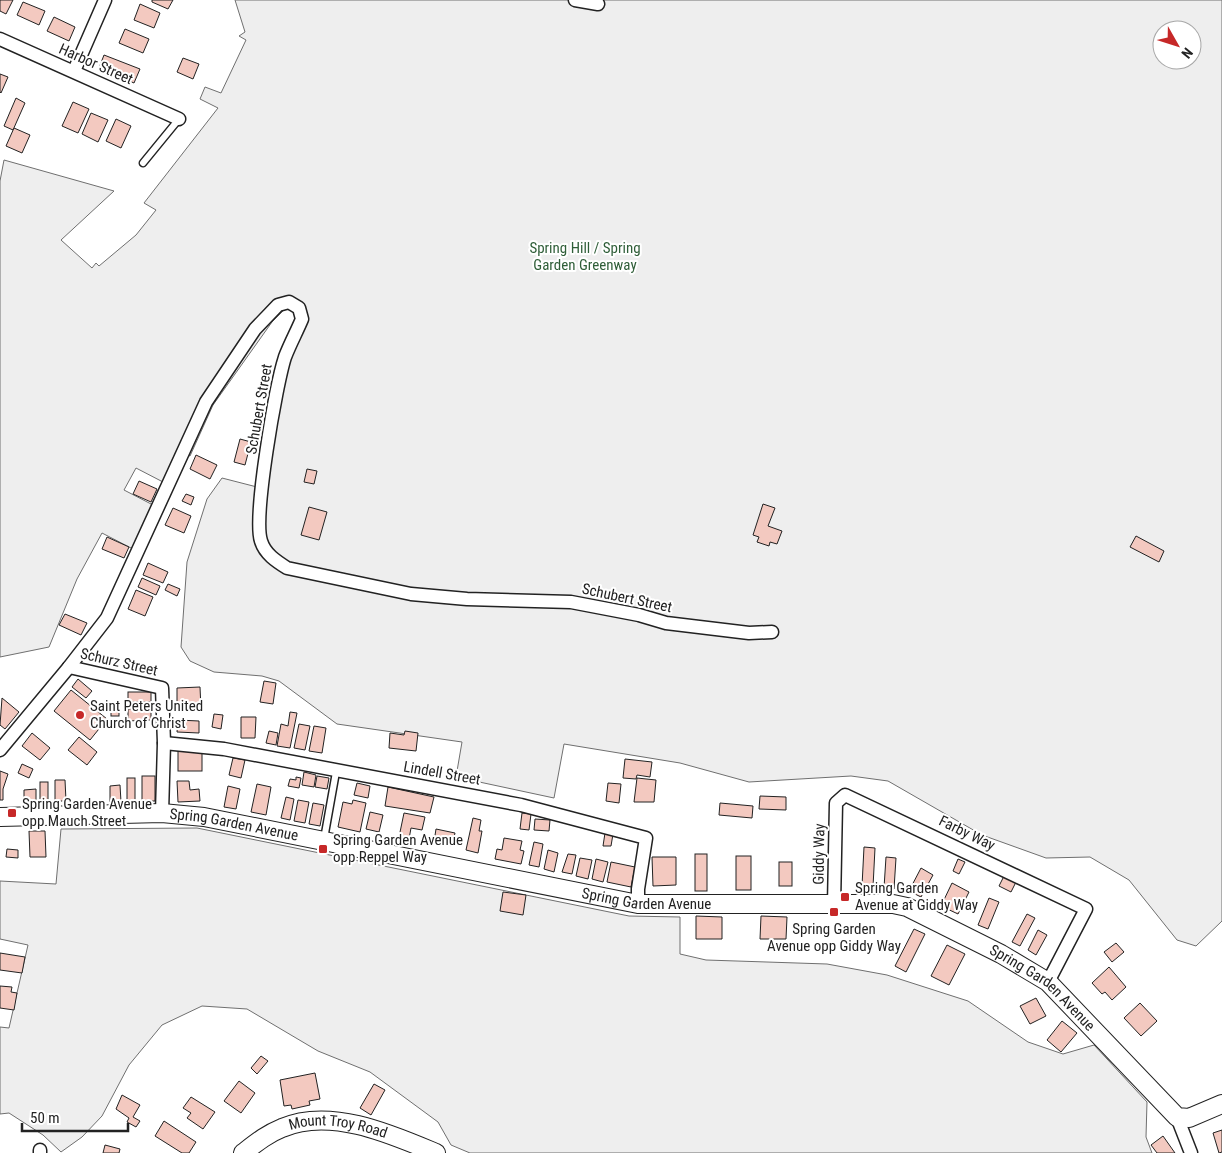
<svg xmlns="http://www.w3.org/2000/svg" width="1222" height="1153" viewBox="0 0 1222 1153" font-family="'Roboto Condensed',sans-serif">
	<rect width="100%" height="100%" fill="#fff"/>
	<g fill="#eee" stroke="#6f6f6f" fill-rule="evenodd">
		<path d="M235,0H1222V921L1196,946L1177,940L1129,880L1090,857L1046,858L982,835L888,781L851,776L749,782L680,763L564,744L554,798L456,777L462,742L337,724L279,681L262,676L214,672L190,661L181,647L187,562L207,499L222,478L257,487L298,320L295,311L285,309L272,322L213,405L190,456L183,453L163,482L136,468L124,490L153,505L133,549L102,533L77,579L49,647L0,657V181L4,160L114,191L61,240L92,268L96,263L99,266L136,235L156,210L144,203L218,108L200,99L205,87L221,93L246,40L239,36L245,32ZM1162,30H1192V60H1162Z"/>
		<polygon points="197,828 629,916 680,917 680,954 706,960 827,964 887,975 968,1001 1028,1042 1063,1054 1094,1045 1147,1102 1146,1137 1152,1153 470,1153 451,1145 438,1122 370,1072 318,1051 247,1009 202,1006 162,1025 129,1065 102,1116 82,1137 61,1152 43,1135 9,1113 0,1114 0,1027 9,1028 28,945 0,939 0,881 56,884 61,829"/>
	</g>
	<g fill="#f3c9c0" stroke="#222">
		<polygon points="0,0 13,0 6,14 0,11"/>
		<polygon points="152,0 173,0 168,9 152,2"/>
		<polygon points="23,2 45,11 39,25 17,15"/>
		<polygon points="140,4 160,13 154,28 134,20"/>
		<polygon points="54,17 75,27 69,41 47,31"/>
		<polygon points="125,29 149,39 143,53 119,43"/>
		<polygon points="104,55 140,69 134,83 99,68"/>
		<polygon points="183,58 199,64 193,79 177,72"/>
		<polygon points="0,74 8,77 1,93 0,92"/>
		<polygon points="16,98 25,103 13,130 4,126"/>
		<polygon points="73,102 89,109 78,133 62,126"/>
		<polygon points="91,113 108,120 98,142 82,134"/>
		<polygon points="116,119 131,126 121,148 106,141"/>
		<polygon points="14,128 30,135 22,153 6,146"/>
		<polygon points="240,439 251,442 245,465 234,462"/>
		<polygon points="196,455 217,465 210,479 190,469"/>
		<polygon points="307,469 317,471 314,484 304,482"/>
		<polygon points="139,481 157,489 151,502 133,494"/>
		<polygon points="186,494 194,497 191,505 182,501"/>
		<polygon points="763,504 775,508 768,526 782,531 777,544 770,542 769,546 757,542 759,537 753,535"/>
		<polygon points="309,507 327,512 319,540 301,535"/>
		<polygon points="173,508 191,516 184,533 165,525"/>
		<polygon points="1136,536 1164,551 1159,562 1130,547"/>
		<polygon points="107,537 129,547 124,558 102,549"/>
		<polygon points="148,563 168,572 163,583 143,575"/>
		<polygon points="142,578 160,586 156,595 138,587"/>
		<polygon points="168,584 180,589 177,596 165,590"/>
		<polygon points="136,590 153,597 145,616 128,609"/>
		<polygon points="65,614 87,623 81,635 59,625"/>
		<polygon points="78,679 92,691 86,698 72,687"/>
		<polygon points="264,681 276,683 273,704 260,702"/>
		<polygon points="200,687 201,709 177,709 177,688"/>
		<polygon points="71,690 107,719 90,740 54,711"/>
		<rect x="128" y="692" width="23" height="10"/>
		<polygon points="2,698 19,712 5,729 0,725"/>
		<rect x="111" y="706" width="8" height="10"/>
		<polygon points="151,708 151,720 128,721 128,709"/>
		<polygon points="290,712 297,713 290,748 277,746 281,724 288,726"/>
		<polygon points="214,714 223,715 221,729 212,727"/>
		<polygon points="241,717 256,717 255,738 241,738"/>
		<polygon points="178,720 199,721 199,733 177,732"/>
		<polygon points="299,724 310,726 305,750 294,748"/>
		<polygon points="314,726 326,728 322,753 309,751"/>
		<polygon points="269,731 278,733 276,745 266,743"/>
		<polygon points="405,731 418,733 416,751 389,748 390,733 404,735"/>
		<polygon points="32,733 50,748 40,760 22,746"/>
		<polygon points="79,737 97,752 87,765 68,750"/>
		<rect x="178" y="751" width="24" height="20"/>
		<polygon points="233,758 245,760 241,778 229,775"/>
		<polygon points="625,759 652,762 650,777 637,775 636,779 623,778"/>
		<polygon points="22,764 33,769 29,778 18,773"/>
		<polygon points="0,771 8,774 3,789 3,800 0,800"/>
		<polygon points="304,772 316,775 314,787 302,785"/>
		<rect x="142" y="776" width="13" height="25"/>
		<polygon points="317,776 329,778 327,789 315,787"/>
		<polygon points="296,777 301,778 299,788 288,786 290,779 296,780"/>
		<rect x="127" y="778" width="8" height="23"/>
		<polygon points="637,778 656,780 654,802 634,802"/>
		<polygon points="55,780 65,780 66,801 55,801"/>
		<polygon points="177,781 189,781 190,790 199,789 200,801 178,802"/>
		<rect x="40" y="782" width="8" height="19"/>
		<polygon points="357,783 370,786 368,798 354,795"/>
		<polygon points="608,783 621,784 619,803 606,801"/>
		<polygon points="257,784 271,787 266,815 251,812"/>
		<polygon points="120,785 121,802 110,802 110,786"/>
		<polygon points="228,786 240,789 236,809 224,807"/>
		<polygon points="388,787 434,797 430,813 385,806"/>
		<polygon points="36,789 36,802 24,802 24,790"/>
		<polygon points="760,796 786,797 786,810 759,809"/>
		<polygon points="286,797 294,799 290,820 281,818"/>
		<polygon points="298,800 309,802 305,823 294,821"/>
		<polygon points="353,800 366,803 360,832 338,827 343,802 352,804"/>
		<polygon points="313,803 324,805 320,826 309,824"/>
		<polygon points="720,803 753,806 752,818 719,815"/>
		<polygon points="370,812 383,815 379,832 366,829"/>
		<polygon points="404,813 425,817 422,830 411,828 409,839 399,837"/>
		<polygon points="522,813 531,814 529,830 520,829"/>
		<polygon points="473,818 481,820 479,831 482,831 478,853 466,850"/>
		<polygon points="535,819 550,820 549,831 534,830"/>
		<polygon points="436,829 455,833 452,846 434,842"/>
		<polygon points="29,831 45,831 46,857 30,857"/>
		<polygon points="605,833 613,834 611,846 603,846"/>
		<polygon points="504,838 522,841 520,850 524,851 521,864 495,859 497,849 502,850"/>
		<polygon points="534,842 543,844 539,867 529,865"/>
		<polygon points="864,847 875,848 873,887 862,886"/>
		<polygon points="7,849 18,850 18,858 6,857"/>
		<polygon points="548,850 558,853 554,872 544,869"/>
		<polygon points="568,854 576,855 572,874 562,872"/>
		<rect x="695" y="854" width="12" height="37"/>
		<rect x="736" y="856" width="15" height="34"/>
		<polygon points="652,857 676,857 676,885 653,886"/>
		<polygon points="886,857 896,858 894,889 884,888"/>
		<polygon points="580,858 592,860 588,879 576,876"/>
		<polygon points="596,859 608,862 603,882 592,879"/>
		<polygon points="958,859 965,862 959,874 953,871"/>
		<polygon points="611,862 635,867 631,887 607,882"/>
		<rect x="779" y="862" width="13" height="24"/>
		<polygon points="921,868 933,875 921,897 909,891"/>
		<polygon points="1006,872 1018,878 1011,892 999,886"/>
		<polygon points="952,883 969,892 958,914 941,906"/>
		<polygon points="503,892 526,895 523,915 500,911"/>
		<polygon points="989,898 999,902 988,929 978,925"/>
		<polygon points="1027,914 1035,918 1020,946 1012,942"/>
		<polygon points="696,916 722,917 722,939 696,939"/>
		<polygon points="761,916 787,917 786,939 760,939"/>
		<polygon points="914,929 925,934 906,972 895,966"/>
		<polygon points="1038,930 1047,935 1036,955 1028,950"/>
		<polygon points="1116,943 1124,952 1112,962 1104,952"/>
		<polygon points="947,945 965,954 949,985 931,976"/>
		<polygon points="0,953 25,957 22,973 0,970"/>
		<polygon points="1109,967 1126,987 1112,1000 1105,992 1102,994 1092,983"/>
		<polygon points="0,986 12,987 11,992 17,993 14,1010 0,1008"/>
		<polygon points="1036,998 1046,1016 1030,1024 1020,1006"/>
		<polygon points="1140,1003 1157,1021 1141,1036 1124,1018"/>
		<polygon points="1062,1021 1077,1033 1061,1052 1047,1040"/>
		<polygon points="261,1056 268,1061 257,1074 251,1068"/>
		<polygon points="315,1073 320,1099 309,1101 310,1105 292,1109 291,1105 284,1106 280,1080"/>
		<polygon points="239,1081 255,1093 241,1113 224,1101"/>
		<polygon points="374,1084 385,1090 371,1115 360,1108"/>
		<polygon points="122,1095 140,1105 133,1117 140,1121 136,1127 127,1122 129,1118 116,1109"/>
		<polygon points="191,1097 215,1112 203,1129 187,1118 191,1113 183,1108"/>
		<polygon points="164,1121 196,1142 189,1153 182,1153 155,1136"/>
		<polygon points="1222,1130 1222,1152 1219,1153 1213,1133"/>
		<polygon points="1163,1136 1175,1153 1157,1153 1151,1145"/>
		<polygon points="105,1145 120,1149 119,1153 103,1153"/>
	</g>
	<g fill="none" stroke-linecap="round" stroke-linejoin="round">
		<g stroke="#222" stroke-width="9">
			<g id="lane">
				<polyline points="143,163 179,119"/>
				<polyline points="324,839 336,772"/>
			</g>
		</g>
		<g stroke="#222" stroke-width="15">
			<g id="street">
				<polyline points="575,0 598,4"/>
				<polyline points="0,39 179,119"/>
				<polyline points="74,71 105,0"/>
				<polyline points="69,667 162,688 164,743 162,813"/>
				<polyline points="164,743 224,749 521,805 646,838 638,889 638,904"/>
				<path d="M0,750L69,667L107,618L206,402L255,329L278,305L289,302L299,308L302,319C297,331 290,344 285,357C276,385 253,516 261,541C265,554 276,561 287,568L411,594L467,599L571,602L639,615L666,623L749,633L772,632"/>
				<polyline points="834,905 836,803 845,795 1086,909 1048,982"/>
				<polyline points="1177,1117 1191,1153"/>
				<polyline points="40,1150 40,1153"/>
			</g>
		</g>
		<g stroke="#222" stroke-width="20">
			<g id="secondary">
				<path id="s1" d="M0,817L162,813L204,817L638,904H893L907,907L1001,954L1048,982L1177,1117L1189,1118L1222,1104"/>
				<path id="s2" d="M243,1153C256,1143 267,1134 282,1128C330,1107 391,1134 436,1153"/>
			</g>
		</g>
		<use href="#lane" stroke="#fff" stroke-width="6"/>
		<use href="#street" stroke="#fff" stroke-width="12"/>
		<use href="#secondary" stroke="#fff" stroke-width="18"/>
	</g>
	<g fill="#c62828" stroke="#fff" stroke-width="2">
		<circle cx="80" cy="715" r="5"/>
		<rect x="7" y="808" width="10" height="10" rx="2.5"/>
		<rect x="318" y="844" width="10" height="10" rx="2.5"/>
		<rect x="840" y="892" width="10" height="10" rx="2.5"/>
		<rect x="829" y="907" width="10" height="10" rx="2.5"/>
	</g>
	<g text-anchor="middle" stroke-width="4" stroke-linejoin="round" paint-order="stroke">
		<g font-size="15" fill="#222" stroke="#fff">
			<text transform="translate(96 64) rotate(24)" y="5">Harbor Street</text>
			<text transform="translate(259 409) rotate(-80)" y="5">Schubert Street</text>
			<text transform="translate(627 598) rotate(12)" y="5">Schubert Street</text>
			<text transform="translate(119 662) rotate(13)" y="5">Schurz Street</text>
			<text transform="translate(442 773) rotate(10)" y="5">Lindell Street</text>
			<text dy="5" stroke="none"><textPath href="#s1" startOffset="235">Spring Garden Avenue</textPath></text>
			<text transform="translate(967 833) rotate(26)" y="5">Farby Way</text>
			<text transform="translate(819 854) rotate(-89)" y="5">Giddy Way</text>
			<text dy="5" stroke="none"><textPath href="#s1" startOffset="655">Spring Garden Avenue</textPath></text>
			<text dy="5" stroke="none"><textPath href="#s1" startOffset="1075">Spring Garden Avenue</textPath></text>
			<text dy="5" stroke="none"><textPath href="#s2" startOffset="104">Mount Troy Road</textPath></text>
		</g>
		<g font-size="15" fill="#2f5e38" stroke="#fff">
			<text x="585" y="253">Spring Hill / Spring<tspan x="585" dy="17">Garden Greenway</tspan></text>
		</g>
		<g font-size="15" fill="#222" stroke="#fff" text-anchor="start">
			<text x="90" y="711">Saint Peters United<tspan x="90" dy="17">Church of Christ</tspan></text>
			<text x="22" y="809">Spring Garden Avenue<tspan x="22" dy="17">opp Mauch Street</tspan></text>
			<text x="333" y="845">Spring Garden Avenue<tspan x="333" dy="17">opp Reppel Way</tspan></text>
			<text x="855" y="893">Spring Garden<tspan x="855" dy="17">Avenue at Giddy Way</tspan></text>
			<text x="834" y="934" text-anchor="middle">Spring Garden<tspan x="834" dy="17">Avenue opp Giddy Way</tspan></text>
		</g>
	</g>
	<g transform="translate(1177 45) rotate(129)"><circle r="24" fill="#ffffff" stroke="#a7a7a7"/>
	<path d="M0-4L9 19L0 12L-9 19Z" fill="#c62828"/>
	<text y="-8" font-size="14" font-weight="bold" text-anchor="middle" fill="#222222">N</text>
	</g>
	<path d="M22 1123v8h106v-8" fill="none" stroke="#222222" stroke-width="2.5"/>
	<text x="30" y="1123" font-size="15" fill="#222222" stroke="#ffffff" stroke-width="4" paint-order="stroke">50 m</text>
</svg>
